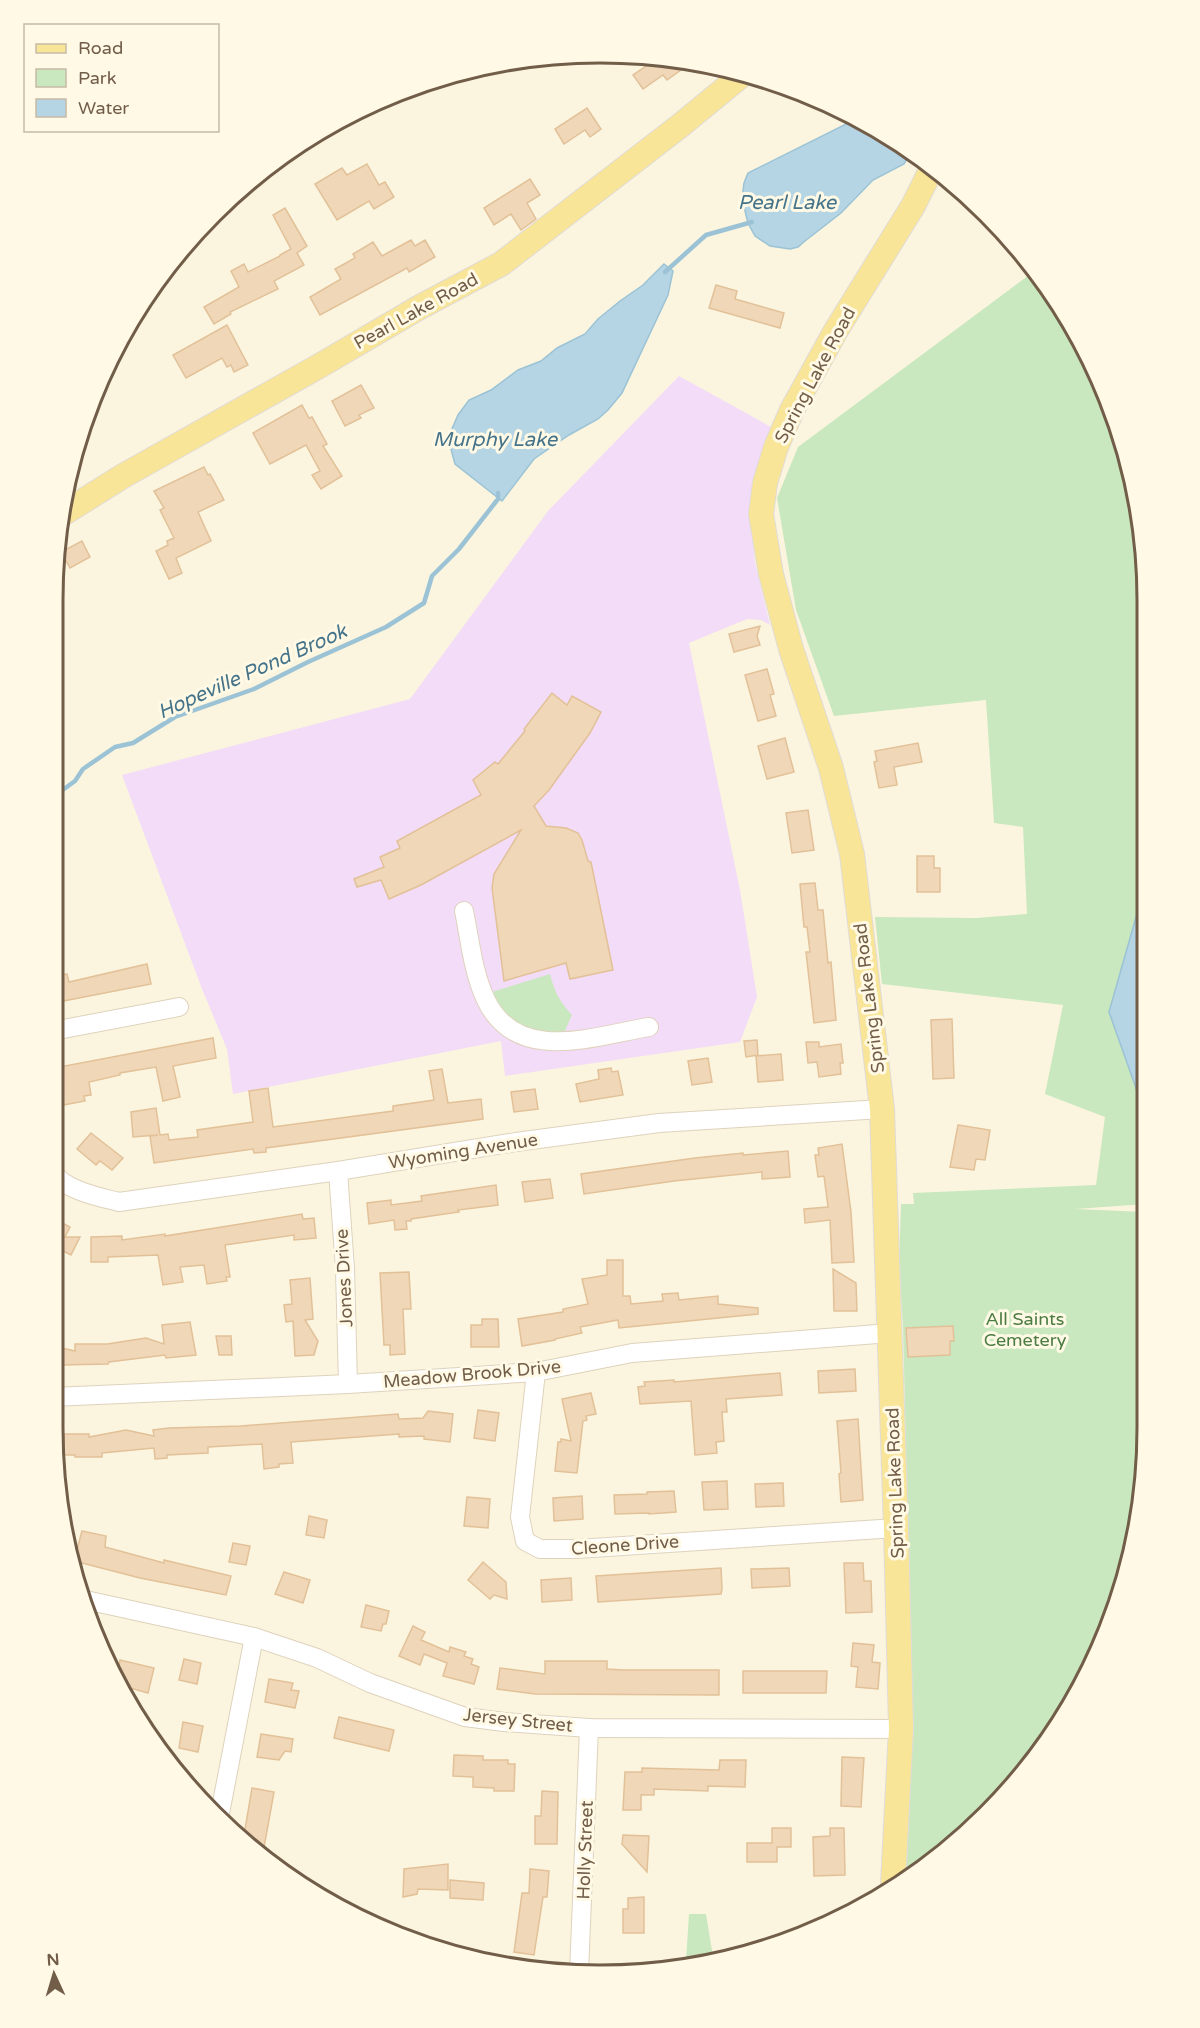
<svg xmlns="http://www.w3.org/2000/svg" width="1200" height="2028" viewBox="0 0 1200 2028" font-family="'Varela Round',sans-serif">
	<rect width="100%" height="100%" fill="#fbf5df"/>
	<polygon fill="#f2dcf7" points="679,376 771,427 756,472 751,522 755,563 770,625 761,620 747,619 689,643 740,890 757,997 740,1042 505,1076 501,1041 233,1094 227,1049 202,989 122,775 410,699 548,511"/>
	<g fill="#c9e8bf">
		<polygon points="1033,272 1074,326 1119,424 1146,564 1146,882 1109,1012 1142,1104 1146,1105 1146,1204 1075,1209 1146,1212 1146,1464 1118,1604 1055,1732 934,1862 906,1877 913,1731 903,1327 899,1263 901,1204 914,1204 913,1193 1096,1185 1105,1117 1045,1094 1063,1005 882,984 875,917 976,918 1027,914 1023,827 994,823 986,700 834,716 796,610 777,498 798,447"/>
		<path d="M550,974C554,991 560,1002 572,1015L563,1035L526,1029L501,1012L492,992Z"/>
		<polygon points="689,1914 706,1914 713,1957 686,1961"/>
	</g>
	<g fill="#b5d5e4" stroke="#9bc3d5" stroke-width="1.5">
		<polygon points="856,119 904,145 912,151 904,164 873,180 841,213 805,241 798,247 790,249 770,246 755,236 748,223 742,199 744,183 748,173"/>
		<polygon points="664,264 673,271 668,295 622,393 608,410 598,419 569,435 534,459 502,501 455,464 448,438 458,415 469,400 491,390 518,370 541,361 557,348 585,334 598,319 620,301 643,285"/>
		<polygon points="1146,882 1146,1105 1142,1105 1109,1012"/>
	</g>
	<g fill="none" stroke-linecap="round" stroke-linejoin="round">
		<g stroke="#9bc3d5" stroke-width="4.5">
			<polyline points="665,272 706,235 752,222"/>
			<polyline points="53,797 75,781 83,769 115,747 133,743 175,717 254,689 308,662 386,627 424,603 432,576 459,549 498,499 498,493"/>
		</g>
	</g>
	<g fill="#f0d7b8" stroke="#e2c198" stroke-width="1.5">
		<polygon points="658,58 692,62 667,80 663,75 643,89 633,75"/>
		<polygon points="587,108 601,129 590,137 585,130 564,144 555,129"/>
		<polygon points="367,164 379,185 385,182 394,197 374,209 369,201 337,220 315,184 342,168 347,175"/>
		<polygon points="530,179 540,195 527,203 536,219 521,230 511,214 494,225 484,208"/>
		<polygon points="285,208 307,246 297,253 304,265 274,281 278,289 230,312 231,314 214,324 204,307 239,287 231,271 244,264 248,272 280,256 280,255 291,249 273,215"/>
		<polygon points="411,240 415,246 425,240 435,257 409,272 407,268 320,315 310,297 341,279 335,269 355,258 353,254 373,242 382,256"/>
		<polygon points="716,285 737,291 735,299 784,313 780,328 709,308"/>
		<polygon points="227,325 248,365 234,372 231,365 227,367 222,358 186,378 173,355"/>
		<polygon points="361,385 374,408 359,415 361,418 345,426 332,401"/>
		<polygon points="302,405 309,418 312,417 327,444 323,446 342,476 321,489 312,475 320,471 306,445 270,464 253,433"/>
		<polygon points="204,467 208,475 210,474 224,500 198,512 211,541 176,558 182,573 169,579 156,551 168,545 167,541 174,538 160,510 164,508 154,491"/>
		<polygon points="82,541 90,557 70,568 61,552"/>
		<polygon points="760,626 757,636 760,645 734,652 729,634"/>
		<polygon points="767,669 774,694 770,695 776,716 758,721 745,675"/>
		<polygon points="552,693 567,705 572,696 601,712 590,733 549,790 534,806 546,826 566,828 578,833 582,840 588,861 591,862 613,970 570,979 566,963 504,981 492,888 494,874 521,830 421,885 389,899 381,880 357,887 354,879 384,867 380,857 400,848 397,841 481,795 473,780 495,762 498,764 525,731 524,729"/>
		<polygon points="785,738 794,772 767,779 758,746"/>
		<polygon points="918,743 922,762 894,767 897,785 879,788 874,762 877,761 875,751"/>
		<polygon points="808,810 814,850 792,853 786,813"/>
		<polygon points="917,856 934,856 934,868 940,868 940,892 917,892"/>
		<polygon points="815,883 818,910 823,910 828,963 831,962 836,1020 814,1023 806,952 810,952 807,927 804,927 800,884"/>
		<polygon points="147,964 151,984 53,1003 53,976 67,974 69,982"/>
		<polygon points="952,1019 954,1078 933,1079 931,1020"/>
		<polygon points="213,1038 216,1058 173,1066 180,1097 163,1101 156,1067 120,1073 120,1075 89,1082 91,1095 84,1096 85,1101 53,1107 53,1078 55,1078 54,1068"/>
		<polygon points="757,1040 758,1055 746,1057 744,1041"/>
		<polygon points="806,1042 819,1042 819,1047 841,1044 843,1063 840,1063 841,1074 819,1077 817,1062 808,1063"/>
		<polygon points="781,1054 783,1080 758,1082 756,1056"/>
		<polygon points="708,1058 712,1082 692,1085 688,1061"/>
		<polygon points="611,1068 612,1072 618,1071 623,1095 580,1102 576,1084 599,1079 598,1070"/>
		<polygon points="442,1069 448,1103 481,1099 483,1119 266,1148 266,1152 254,1153 253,1149 154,1163 150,1136 158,1135 133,1137 131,1112 156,1108 160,1135 168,1134 169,1140 198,1137 197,1130 253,1122 249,1091 268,1088 273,1127 393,1111 393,1106 434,1100 429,1071"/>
		<polygon points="535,1089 538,1109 514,1112 511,1092"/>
		<polygon points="958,1125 990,1130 985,1160 976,1159 974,1170 950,1167"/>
		<polygon points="91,1133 123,1158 112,1170 100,1161 96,1165 77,1149"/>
		<polygon points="842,1144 851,1212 854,1262 832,1263 830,1220 805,1223 804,1209 828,1207 824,1176 818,1177 815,1155 819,1155 818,1148"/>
		<polygon points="788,1151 790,1177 762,1179 762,1172 674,1181 584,1194 581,1174 695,1158 743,1153 743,1155"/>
		<polygon points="550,1179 553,1198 525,1202 522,1182"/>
		<polygon points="496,1185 498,1205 458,1210 459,1212 411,1219 411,1221 406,1221 407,1229 395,1230 394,1220 369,1224 367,1203 391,1200 391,1205 422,1201 421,1196"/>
		<polygon points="302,1214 303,1219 314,1218 316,1238 294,1240 294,1235 225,1245 230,1277 226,1277 227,1281 207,1284 204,1265 180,1267 183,1282 163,1285 158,1255 108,1257 108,1262 91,1262 91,1237 122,1236 122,1240 165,1234 165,1236"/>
		<polygon points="53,1218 70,1227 65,1237 80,1237 71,1255 59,1249 53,1262"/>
		<polygon points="607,1260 623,1260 623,1296 630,1296 631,1304 663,1301 662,1294 678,1293 679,1300 718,1296 718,1304 758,1308 758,1314 619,1328 618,1320 580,1327 582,1333 555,1339 555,1340 522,1346 518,1319 563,1312 563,1309 588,1304 582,1279 607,1275"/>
		<polygon points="833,1269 856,1283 857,1311 834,1311"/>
		<polygon points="409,1272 411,1309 403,1309 405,1354 390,1355 390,1345 384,1345 380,1273"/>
		<polygon points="310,1278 313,1319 305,1320 318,1341 314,1355 295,1356 293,1321 286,1322 284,1305 292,1304 290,1280"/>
		<polygon points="482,1319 498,1319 499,1347 471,1347 471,1325 482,1325"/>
		<polygon points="190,1322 196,1355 166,1358 165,1355 109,1362 108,1364 60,1365 53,1363 53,1346 75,1351 75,1344 107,1344 146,1338 164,1344 162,1325"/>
		<polygon points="953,1326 954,1341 950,1341 950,1355 908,1357 906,1328"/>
		<polygon points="216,1336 231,1336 232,1355 219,1355"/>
		<polygon points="855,1369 856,1391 819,1393 818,1371"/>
		<polygon points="780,1373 782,1395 726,1399 727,1412 722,1412 724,1441 716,1442 717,1453 695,1455 691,1401 640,1404 638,1387 645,1386 644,1382 674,1380 674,1382"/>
		<polygon points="591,1393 596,1414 586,1416 587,1420 583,1421 577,1473 555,1471 558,1442 561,1442 561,1439 571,1441 562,1399"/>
		<polygon points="478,1410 499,1413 495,1441 474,1438"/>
		<polygon points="428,1411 453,1414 450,1442 424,1439 424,1436 399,1437 399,1434 291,1442 293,1463 279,1464 279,1467 264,1469 262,1444 208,1447 208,1453 167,1455 167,1458 155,1459 154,1448 102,1453 102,1457 75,1457 75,1455 57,1455 54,1438 64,1441 64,1434 89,1434 89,1437 126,1430 154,1436 153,1430 169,1428 241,1426 398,1414 399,1419 423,1418"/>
		<polygon points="858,1419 863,1500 841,1502 839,1474 841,1473 837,1421"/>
		<polygon points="727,1481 728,1509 704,1510 702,1482"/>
		<polygon points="783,1483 784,1506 756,1507 755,1484"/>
		<polygon points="674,1491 676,1512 649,1514 649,1513 615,1514 614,1495 647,1494 647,1492"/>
		<polygon points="582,1496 583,1519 554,1521 553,1498"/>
		<polygon points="467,1497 490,1499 488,1528 464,1526"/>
		<polygon points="309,1516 327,1520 324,1538 306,1535"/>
		<polygon points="82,1531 106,1536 105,1547 164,1563 164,1560 231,1576 226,1595 140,1578 74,1561"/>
		<polygon points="233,1543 250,1546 246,1565 229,1562"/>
		<polygon points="483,1562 506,1582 507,1599 494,1595 490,1599 468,1580"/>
		<polygon points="844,1563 863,1563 864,1581 871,1581 872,1612 846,1613"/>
		<polygon points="721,1568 722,1589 721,1594 598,1602 596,1576"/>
		<polygon points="789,1568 790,1586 752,1588 751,1569"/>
		<polygon points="284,1572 310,1580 303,1603 275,1594"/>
		<polygon points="571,1578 572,1600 542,1602 541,1580"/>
		<polygon points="366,1605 389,1611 386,1624 383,1624 381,1631 361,1627"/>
		<polygon points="413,1626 425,1632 421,1640 449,1652 450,1647 466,1652 464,1656 473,1659 471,1664 479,1667 474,1684 443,1676 447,1663 424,1654 420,1665 399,1656"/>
		<polygon points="853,1643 874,1645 872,1662 880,1663 878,1689 856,1687 858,1667 851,1666"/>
		<polygon points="184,1659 201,1663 197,1684 179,1680"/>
		<polygon points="120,1660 154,1668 148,1693 130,1688 130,1685 124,1683 118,1671"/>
		<polygon points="545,1661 607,1661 607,1669 623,1670 719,1670 719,1695 535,1694 497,1689 500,1668 545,1674"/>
		<polygon points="743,1671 827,1671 826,1693 743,1693"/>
		<polygon points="269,1679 293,1683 291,1690 299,1691 295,1708 265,1702"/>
		<polygon points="339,1717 394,1730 389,1751 334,1738"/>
		<polygon points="183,1722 203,1726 198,1752 179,1748"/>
		<polygon points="261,1734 293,1739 291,1752 285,1751 279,1760 257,1757"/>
		<polygon points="454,1755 483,1756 483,1760 508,1760 508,1764 515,1764 514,1791 494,1791 494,1788 473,1787 473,1777 453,1776"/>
		<polygon points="842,1757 864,1758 861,1807 841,1806"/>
		<polygon points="720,1760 746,1760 745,1787 708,1786 708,1791 654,1789 654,1795 641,1795 641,1810 623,1810 625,1772 642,1772 642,1768 719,1770"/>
		<polygon points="252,1788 274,1792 263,1853 244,1835"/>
		<polygon points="542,1791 558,1792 557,1844 535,1844 535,1816 541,1816"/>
		<polygon points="772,1828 791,1828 791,1847 777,1847 777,1862 747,1862 747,1843 772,1843"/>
		<polygon points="830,1828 844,1828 845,1875 814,1876 813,1837 830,1836"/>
		<polygon points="623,1835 649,1836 647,1872 622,1844"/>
		<polygon points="448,1864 448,1890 418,1889 417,1894 403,1897 404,1869"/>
		<polygon points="530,1869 549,1871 547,1897 543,1897 534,1955 514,1952 522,1893 529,1893"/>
		<polygon points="450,1880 484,1883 483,1900 450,1898"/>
		<polygon points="644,1897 644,1933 623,1933 623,1909 628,1909 628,1898"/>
	</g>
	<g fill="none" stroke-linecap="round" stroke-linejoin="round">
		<g stroke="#dfd2bc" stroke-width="20">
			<g id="minor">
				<path d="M464,911C470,940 473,973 486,1000C517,1065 594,1036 649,1027"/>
				<polyline points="53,1031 179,1007"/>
				<polyline points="338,1171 345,1269 348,1384"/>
				<path d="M53,1172C64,1190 99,1197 119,1202L338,1171L516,1142L659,1123L882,1109"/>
				<polyline points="536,1372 520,1517 525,1541 540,1549 577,1549 896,1528"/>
				<polyline points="53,1397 348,1384 536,1372 632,1353 890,1333"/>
				<polyline points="81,1599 254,1637 317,1658 370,1683 465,1717 504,1722 589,1728 901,1729"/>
				<polyline points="220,1813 254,1637"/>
				<polyline points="579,1973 589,1728"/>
			</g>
		</g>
		<g stroke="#e0dbd7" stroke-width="26">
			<g id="major">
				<polyline points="64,513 123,476 321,365 420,307 501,264 681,125 743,74"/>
				<polyline points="893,1884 901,1729 896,1528 882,1109 852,854 831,768 791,649 771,574 761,514 765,483 776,447 792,410 835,332 913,206 932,168"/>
			</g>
		</g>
		<use href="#minor" stroke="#fff" stroke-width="18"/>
		<use href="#major" stroke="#f9e598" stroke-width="24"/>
	</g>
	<g text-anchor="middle" stroke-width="6" stroke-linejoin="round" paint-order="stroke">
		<g font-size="18" fill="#715d48" stroke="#fff9e5">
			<text transform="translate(416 311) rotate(-29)" y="6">Pearl Lake Road</text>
			<text transform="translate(815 375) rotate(-62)" y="6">Spring Lake Road</text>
			<text transform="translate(869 998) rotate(-97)" y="6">Spring Lake Road</text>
			<text transform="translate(463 1151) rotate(-9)" y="6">Wyoming Avenue</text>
			<text transform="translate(344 1278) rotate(-93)" y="6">Jones Drive</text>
			<text transform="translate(472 1374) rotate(-5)" y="6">Meadow Brook Drive</text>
			<text transform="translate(895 1483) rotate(-92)" y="6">Spring Lake Road</text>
			<text transform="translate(625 1545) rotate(-4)" y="6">Cleone Drive</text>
			<text transform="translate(518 1720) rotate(6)" y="6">Jersey Street</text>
			<text transform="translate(585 1850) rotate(-88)" y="6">Holly Street</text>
		</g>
		<g font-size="18" fill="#4a7c43" stroke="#fff9e5">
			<text x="1025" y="1325">All Saints<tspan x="1025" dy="21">Cemetery</tspan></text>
		</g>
		<g font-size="20" font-style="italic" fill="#45748a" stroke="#fff9e5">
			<text x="787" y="209">Pearl Lake</text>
			<text x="495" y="446">Murphy Lake</text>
			<text transform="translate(252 671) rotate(-24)" y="7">Hopeville Pond Brook</text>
		</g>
	</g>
	<path d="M0 0H1200V2028H0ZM600 63H600A537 537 0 0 1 1137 600V1428A537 537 0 0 1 600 1965H600A537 537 0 0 1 63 1428V600A537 537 0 0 1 600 63Z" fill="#fff9e5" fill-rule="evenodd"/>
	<path fill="none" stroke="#715d48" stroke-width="3" d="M600 63H600A537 537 0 0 1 1137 600V1428A537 537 0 0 1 600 1965H600A537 537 0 0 1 63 1428V600A537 537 0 0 1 600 63Z"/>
	<rect x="24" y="24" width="195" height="108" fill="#fff9e5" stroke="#c6bba6" stroke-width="1.5"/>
	<rect x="36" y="44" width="30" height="9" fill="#f9e598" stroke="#c6bba6" stroke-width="1.5"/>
	<text x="78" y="54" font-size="18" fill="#715d48">Road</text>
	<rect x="36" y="69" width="30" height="18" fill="#c9e8bf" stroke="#c6bba6" stroke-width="1.5"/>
	<text x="78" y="84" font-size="18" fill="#715d48">Park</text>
	<rect x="36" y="99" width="30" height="18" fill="#b5d5e4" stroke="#c6bba6" stroke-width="1.5"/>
	<text x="78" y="114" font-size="18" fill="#715d48">Water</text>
	<g transform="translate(54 1974) rotate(356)" stroke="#fff9e5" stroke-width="4.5" paint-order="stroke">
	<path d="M0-4.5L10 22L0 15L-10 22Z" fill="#715d48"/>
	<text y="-9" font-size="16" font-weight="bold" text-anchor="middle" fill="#715d48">N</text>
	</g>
</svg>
